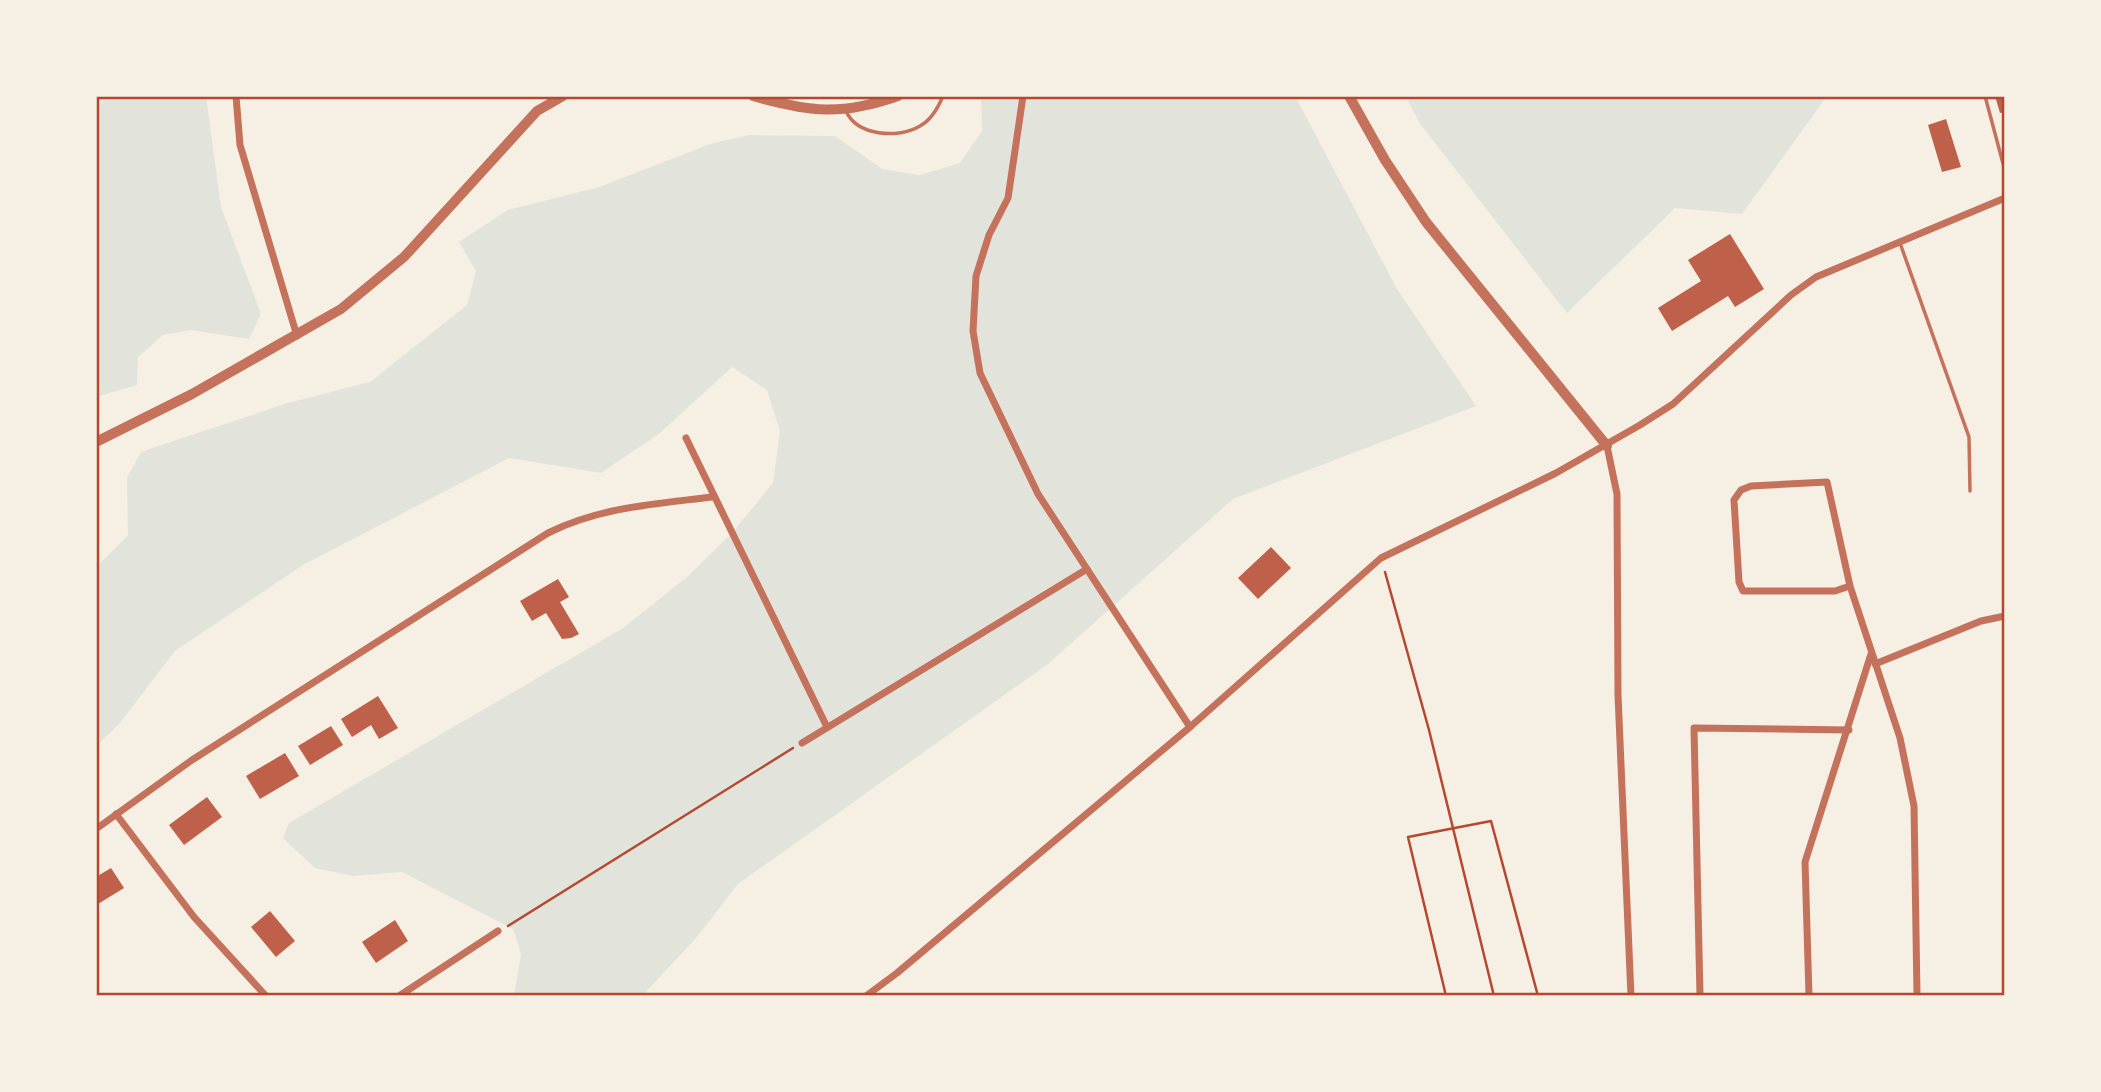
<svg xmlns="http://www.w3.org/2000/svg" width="2101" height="1092" viewBox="0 0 2101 1092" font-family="'PT Sans Narrow',sans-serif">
	<rect width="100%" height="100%" fill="#f6efe4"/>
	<g fill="#e2e4dc">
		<polygon points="96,96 206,96 221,207 261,314 249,339 191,330 163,335 138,357 137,385 96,397"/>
		<polygon points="981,96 1295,96 1397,289 1476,406 1233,499 1048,664 738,884 697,937 642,996 514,996 521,954 513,929 402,872 353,876 315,868 283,838 289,823 623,628 687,577 732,533 773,483 780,431 767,390 732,367 660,433 601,473 509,458 303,565 175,651 119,724 96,746 96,567 128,535 127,478 141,452 288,403 370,382 467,305 476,271 459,242 508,210 599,187 713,143 750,135 835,136 882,169 920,175 960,163 982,131"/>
		<polygon points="1405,96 1827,96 1742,214 1675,208 1567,313 1421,125"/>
	</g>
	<g fill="#bf614a">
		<polygon points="1995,96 2005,96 2005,112 2000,113"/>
		<polygon points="1946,119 1961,167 1942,172 1928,125"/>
		<polygon points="1730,234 1764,289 1735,307 1728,296 1672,331 1658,308 1701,281 1688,260"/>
		<polygon points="1271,547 1291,568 1258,599 1238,578"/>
		<polygon points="558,579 569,597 560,602 579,634 571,638 562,639 546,613 532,621 520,601"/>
		<polygon points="378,696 398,728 379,739 371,725 352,737 341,719"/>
		<polygon points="331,726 343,745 310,765 298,746"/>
		<polygon points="285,753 299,776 260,799 246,776"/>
		<polygon points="207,797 222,817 184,845 169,825"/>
		<polygon points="111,868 124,888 98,904 96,877"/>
		<polygon points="270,911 295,941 276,957 251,927"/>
		<polygon points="395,920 408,941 376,963 362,942"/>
	</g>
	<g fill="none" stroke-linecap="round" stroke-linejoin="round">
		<g stroke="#b5482f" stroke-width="2.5">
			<polyline points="1385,572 1429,730 1494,996"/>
			<polyline points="508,926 793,748"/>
			<polyline points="1446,996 1408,837 1491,821 1538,996"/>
		</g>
		<g stroke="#c5725c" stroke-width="3.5">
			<polyline points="1985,96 2005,171"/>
			<path d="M846,111C857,136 898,139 920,126C931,120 938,108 943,96"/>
			<polyline points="1900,243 1969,437 1970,491"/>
		</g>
		<g stroke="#c5725c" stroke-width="7">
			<polyline points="236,96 240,145 297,336"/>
			<polyline points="1023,96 1008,198 989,235 976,276 973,331 980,373 1038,494 1190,727"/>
			<polyline points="686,438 827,727"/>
			<polyline points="1607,446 1617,494 1618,695 1631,996"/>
			<polyline points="1850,586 1835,591 1743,591 1739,582 1734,500 1741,490 1751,486 1827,482 1850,586 1900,738 1914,806 1917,996"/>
			<polyline points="1875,664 1981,621 2005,616"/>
			<polyline points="802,743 1087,569"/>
			<polyline points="116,814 194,917 266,996"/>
			<path d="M96,829L192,760L548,533C600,507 656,504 712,497"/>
			<polyline points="399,996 498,931"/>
			<polyline points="866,996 897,973 1190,727 1381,558 1556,473 1640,425 1673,404 1791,295 1816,277 2005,198"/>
			<polyline points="1700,996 1694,728 1849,730"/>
			<polyline points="1809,996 1805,862 1871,654"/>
		</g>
		<g stroke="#c5725c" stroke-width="10">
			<path d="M753,96C810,112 841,116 898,96"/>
			<polyline points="1349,96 1385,160 1426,222 1607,446"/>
			<polyline points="96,442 192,394 341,309 404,257 537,111 563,96"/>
		</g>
	</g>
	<rect width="2101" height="1092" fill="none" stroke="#f6efe4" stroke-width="196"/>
	<rect x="98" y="98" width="1905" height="896" fill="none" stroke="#b5482f" stroke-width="2.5"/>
</svg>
